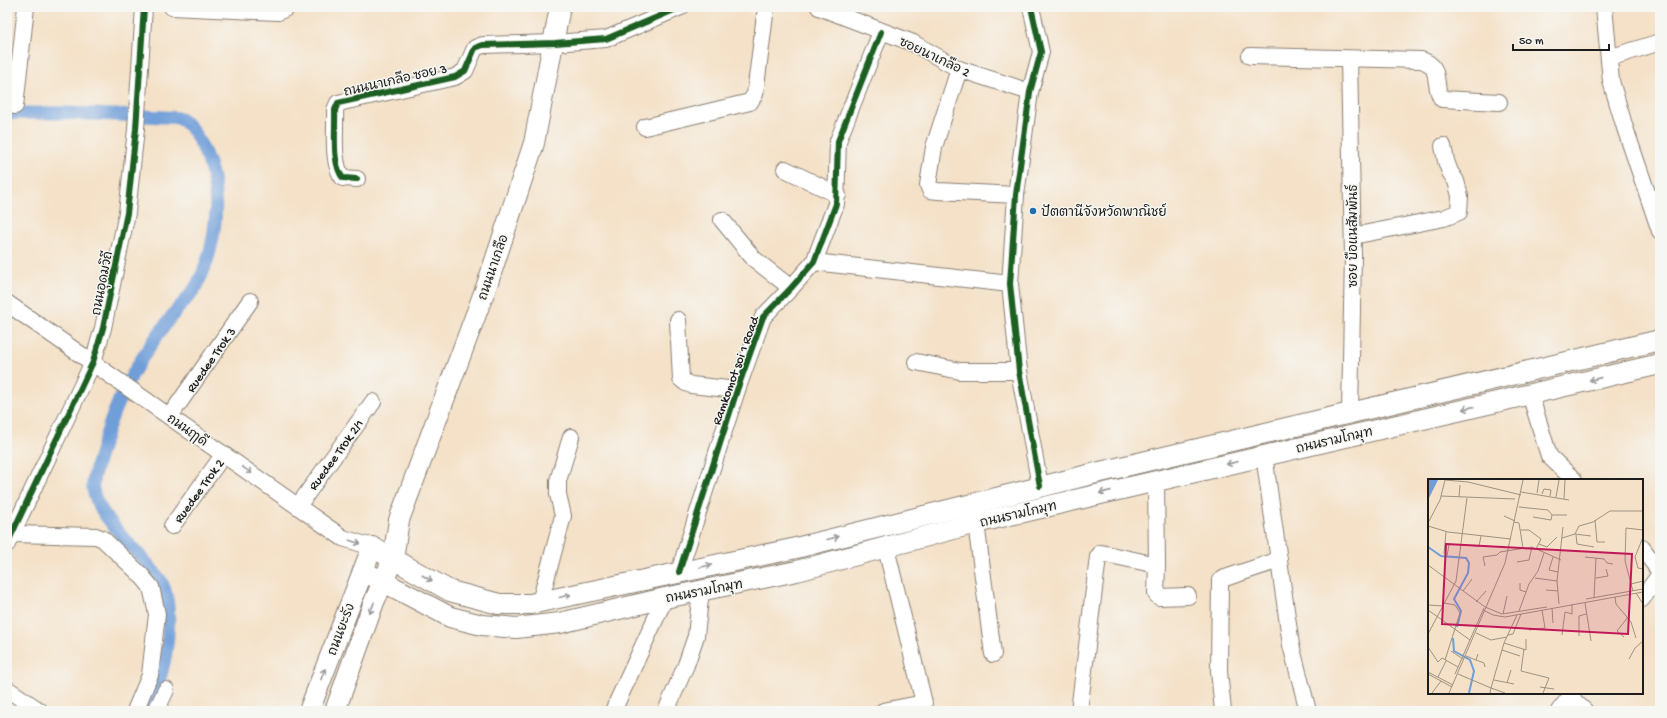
<svg xmlns="http://www.w3.org/2000/svg" width="1667" height="718" viewBox="0 0 1667 718" font-family="'Gochi Hand','Playpen Sans Thai',sans-serif">
	<rect width="100%" height="100%" fill="#f6f6f2"/>
	<filter id="ink" filterUnits="userSpaceOnUse"><feTurbulence type="fractalNoise" baseFrequency=".025" numOctaves="2"/><feDisplacementMap in="SourceGraphic" scale="8" xChannelSelector="R" yChannelSelector="G"/><feConvolveMatrix kernelMatrix="1 2 1 2 8 2 1 2 1" color-interpolation-filters="sRGB"/></filter>
	<filter id="wash" filterUnits="userSpaceOnUse"><feTurbulence type="fractalNoise" baseFrequency=".012" numOctaves="4" result="noise"/><feDisplacementMap in="SourceGraphic" scale="16" xChannelSelector="R" yChannelSelector="G"/><feGaussianBlur stdDeviation="0.9" result="paint"/><feColorMatrix in="noise" values="0 0 0 0 0 0 0 0 0 0 0 0 0 0 0 0 0 1.4 0 .05"/><feComposite in="paint" operator="in"/></filter>
	<g filter="url(#wash)">
		<rect width="100%" height="100%" fill="#f4e1c7"/>
		<g fill="none" stroke-linecap="round" stroke-linejoin="round">
			<path stroke="#709ed9" stroke-width="13" d="M7,113H66L165,117C170,117 178,117 182,120C193,127 199,141 205,153C223,193 217,246 197,285C190,297 177,308 169,320C145,351 123,385 110,423C106,437 91,476 93,489C96,507 111,523 123,537C135,551 149,564 159,578C175,599 168,651 161,675C158,687 149,700 143,711"/>
		</g>
	</g>
	<g filter="url(#ink)">
		<g fill="none" stroke-linecap="round" stroke-linejoin="round">
			<g stroke="#887e72" stroke-width="18">
				<g id="minor">
					<polyline points="172,7 278,12 288,7"/>
					<polyline points="819,7 913,43 959,69 1030,92"/>
					<polyline points="1031,7 1041,52 1030,92 1016,195 1010,284 1019,371 1040,486"/>
					<polyline points="1604,7 1611,81 1625,128 1660,231"/>
					<path d="M1250,56L1421,60C1443,66 1432,85 1442,99L1499,102"/>
					<polyline points="1609,58 1660,42"/>
					<polyline points="1349,59 1353,255 1350,413"/>
					<polyline points="959,69 934,147 928,185 930,190 938,191 1016,195"/>
					<polyline points="15,106 26,7"/>
					<polyline points="645,127 750,102 755,94 766,7"/>
					<polyline points="785,169 838,195"/>
					<path d="M357,179L343,178C331,164 336,128 335,110L338,103L455,77L465,71L475,48L483,45L555,43L606,39L681,7"/>
					<polyline points="722,220 754,259 791,288"/>
					<polyline points="1353,236 1444,218 1459,212 1460,196 1456,181 1450,172 1446,161 1443,146"/>
					<polyline points="814,262 1010,284"/>
					<polyline points="7,303 343,538 372,547"/>
					<polyline points="678,320 681,379 686,383 691,385 737,390"/>
					<polyline points="916,362 960,371 1019,371"/>
					<polyline points="1530,394 1549,456 1574,480"/>
					<polyline points="170,416 250,301"/>
					<polyline points="1264,455 1291,645 1308,711"/>
					<polyline points="298,506 373,402"/>
					<polyline points="976,523 993,654"/>
					<polyline points="172,526 224,454"/>
					<polyline points="12,534 96,536 103,539 141,575 151,587 157,614 150,675 135,711"/>
					<polyline points="7,544 93,362 103,328 127,213 136,129 144,7"/>
					<polyline points="1642,548 1660,572"/>
					<polyline points="1157,565 1156,594 1159,597 1188,596"/>
					<polyline points="679,572 737,390 763,317 791,288 814,262 836,204 838,141 881,32"/>
					<polyline points="1642,599 1660,574"/>
					<polyline points="540,602 563,516 558,494 558,481 571,437"/>
					<polyline points="7,689 40,711"/>
					<polyline points="1573,693 1570,697 1585,711"/>
					<polyline points="156,711 166,690"/>
					<polyline points="613,711 665,598"/>
					<polyline points="666,711 686,665 696,636 701,590"/>
					<polyline points="883,711 924,703 886,548"/>
					<polyline points="1079,711 1098,557 1101,553 1157,565 1156,480"/>
					<polyline points="1223,711 1219,671 1220,581 1225,578 1279,560"/>
					<polyline points="1559,711 1570,697"/>
				</g>
			</g>
			<g stroke="#887e72" stroke-width="22">
				<g id="major">
					<polyline points="372,547 450,591 499,604 530,604 792,549 1096,473 1660,340"/>
					<polyline points="363,571 450,617 482,625 516,628 560,623 665,598 797,571 976,523 1660,364"/>
					<polyline points="309,711 368,558"/>
					<polyline points="335,711 374,602 393,559 399,520 488,282 534,143 560,7"/>
				</g>
			</g>
			<use href="#minor" stroke="#fff" stroke-width="16"/>
			<use href="#major" stroke="#fff" stroke-width="20"/>
			<g stroke="#f6f6f2" stroke-width="8">
				<g id="cycleway">
					<polyline points="1031,7 1041,52 1030,92 1016,195 1010,284 1019,371 1040,486"/>
					<path d="M357,179L343,178C331,164 336,128 335,110L338,103L455,77L465,71L475,48L483,45L555,43L606,39L681,7"/>
					<polyline points="7,544 93,362 103,328 127,213 136,129 144,7"/>
					<polyline points="679,572 737,390 763,317 791,288 814,262 836,204 838,141 881,32"/>
				</g>
			</g>
			<use href="#cycleway" stroke="#1b5e20" stroke-width="6"/>
		</g>
		<defs><path id="oneway-shaft" d="M-6 0H5M1.5-3L5.5 0L1.5 3" fill="none" stroke-width="1.6" stroke-linecap="round" stroke-linejoin="round"/></defs>
		<g stroke="#999">
			<use href="#oneway-shaft" transform="translate(1595 379) rotate(167)"/>
			<use href="#oneway-shaft" transform="translate(1468 408) rotate(167)"/>
			<use href="#oneway-shaft" transform="translate(1232 463) rotate(167)"/>
			<use href="#oneway-shaft" transform="translate(247 470) rotate(35)"/>
			<use href="#oneway-shaft" transform="translate(1105 492) rotate(167)"/>
			<use href="#oneway-shaft" transform="translate(833 538) rotate(-14)"/>
			<use href="#oneway-shaft" transform="translate(355 542) rotate(18)"/>
			<use href="#oneway-shaft" transform="translate(706 566) rotate(-12)"/>
			<use href="#oneway-shaft" transform="translate(427 578) rotate(30)"/>
			<use href="#oneway-shaft" transform="translate(565 596) rotate(-14)"/>
			<use href="#oneway-shaft" transform="translate(372 608) rotate(110)"/>
			<use href="#oneway-shaft" transform="translate(323 674) rotate(-69)"/>
		</g>
	</g>
	<circle fill="#1f6fb2" stroke="#f6f6f2" stroke-width="1.5" cx="1033" cy="211" r="4"/>
	<g text-anchor="middle" stroke-width="3" stroke-linejoin="round" paint-order="stroke">
		<g font-size="13" fill="#1c1c1c" stroke="#f6f6f2">
			<text transform="translate(935 56) rotate(25)" y="5">ซอยนาเกลือ 2</text>
			<text transform="translate(395 79) rotate(-13)" y="5">ถนนนาเกลือ ซอย 3</text>
			<text transform="translate(1352 236) rotate(-90)" y="5">ซอย บือแนสัมพันธ์</text>
			<text transform="translate(492 267) rotate(-71)" y="5">ถนนนาเกลือ</text>
			<text transform="translate(101 283) rotate(-79)" y="5">ถนนอุดมวิถี</text>
			<text transform="translate(210 359) rotate(-55)" y="5">Ruedee Trok 3</text>
			<text transform="translate(734 370) rotate(-70)" y="5">Ramkomot soi 1 Road</text>
			<text transform="translate(188 429) rotate(35)" y="5">ถนนฤๅดี</text>
			<text transform="translate(1334 439) rotate(-13)" y="5">ถนนรามโกมุท</text>
			<text transform="translate(335 454) rotate(-54)" y="5">Ruedee Trok 2/1</text>
			<text transform="translate(198 490) rotate(-54)" y="5">Ruedee Trok 2</text>
			<text transform="translate(1018 513) rotate(-13)" y="5">ถนนรามโกมุท</text>
			<text transform="translate(704 590) rotate(-11)" y="5">ถนนรามโกมุท</text>
			<text transform="translate(340 629) rotate(-69)" y="5">ถนนยะรัง</text>
		</g>
		<g font-size="13" fill="#1c1c1c" stroke="#f6f6f2" text-anchor="start">
			<text x="1041" y="216">ปัตตานีจังหวัดพาณิชย์</text>
		</g>
	</g>
	<g transform="translate(1428 479)">
		<rect width="215" height="215" fill="#f4e1c7"/>
		<path d="M0,1H10L0,21Z" fill="#709ed9"/>
		<path fill="none" stroke="#709ed9" stroke-width="2" d="M0,68L13,77L38,79L41,84L40,94L26,120L33,132L29,148M25,159L26,172L42,181L46,192L41,214"/>
		<path fill="none" stroke="#9e9283" stroke-width="1" d="M93,13L141,21M109,14L111,1M114,15L116,10L123,11L122,17M13,17L87,20M31,18L32,6M128,18L131,1M136,20L137,1M91,28L120,31L124,36H139M76,37L87,42M105,38L123,41L124,36M167,41L169,63H177M86,43L91,44L95,69M0,44L12,21L17,1L40,3L93,16M0,47L20,53L83,60M93,51H101L113,60L108,70M147,55L151,47L165,43L182,32H215M148,56L149,65L166,68M215,58L207,78L210,89L215,90M134,59L147,55L163,57M17,64L21,66L19,77M111,65L119,68L129,58M34,66L51,67L53,57M16,75L18,53M125,78L121,91L130,93M157,78L176,80L179,84L185,85M89,83L101,81L104,68M0,86L57,128M57,87L55,78L69,76L72,73L104,68L133,81M107,99L129,102M168,99L180,97L178,90M92,104V111L98,113M203,105L215,102M118,111L130,112M35,112L44,100M205,112L197,82L198,49L215,51M208,114L215,125M187,118L188,125L203,143L208,159M166,119L168,79M158,120L215,110M48,123L58,112M16,124L27,126L32,134L17,181M157,124L163,162M131,125L129,102L135,48M0,126L15,127M57,128L74,135L119,128M124,129L125,144M0,131L42,161M55,131L65,136L77,138L215,113M91,132L101,105L110,92L116,74M75,135L79,117M101,151L117,149L114,131M48,154L63,161L79,158M0,155L28,102L39,19M80,156L85,155L93,135M134,156L137,133L144,135V125M151,157V137L158,135M196,158L189,152L200,138M76,164L98,171V160M0,168L10,183L14,179L30,188M96,170L93,192L121,199L115,214M74,171L92,177M23,172L35,180M38,177L48,181L50,175M201,180L207,169L215,162M48,181L56,184L57,188M0,193L25,206M0,195L24,208M27,195L56,129M30,195L63,209L76,164L89,136M10,198L18,182M66,201L86,205M79,204L83,191M112,208L126,210M4,214L13,202M21,214L77,84L95,1M62,214L63,209L77,214"/>
		<path fill="#c2185b" fill-opacity="0.15" stroke="#c2185b" stroke-width="2" d="M18,65L204,75L200,155L14,145Z"/>
		<rect width="215" height="215" fill="none" stroke="#1c1c1c" stroke-width="2"/>
	</g>
	<rect width="1667" height="718" fill="none" stroke="#f6f6f2" stroke-width="24"/>
	<path d="M1513 44v6h96v-6" fill="none" stroke="#1c1c1c" stroke-width="2"/>
	<text x="1519" y="44" font-size="12" fill="#1c1c1c" stroke="#f6f6f2" stroke-width="3" paint-order="stroke">50 m</text>
</svg>
